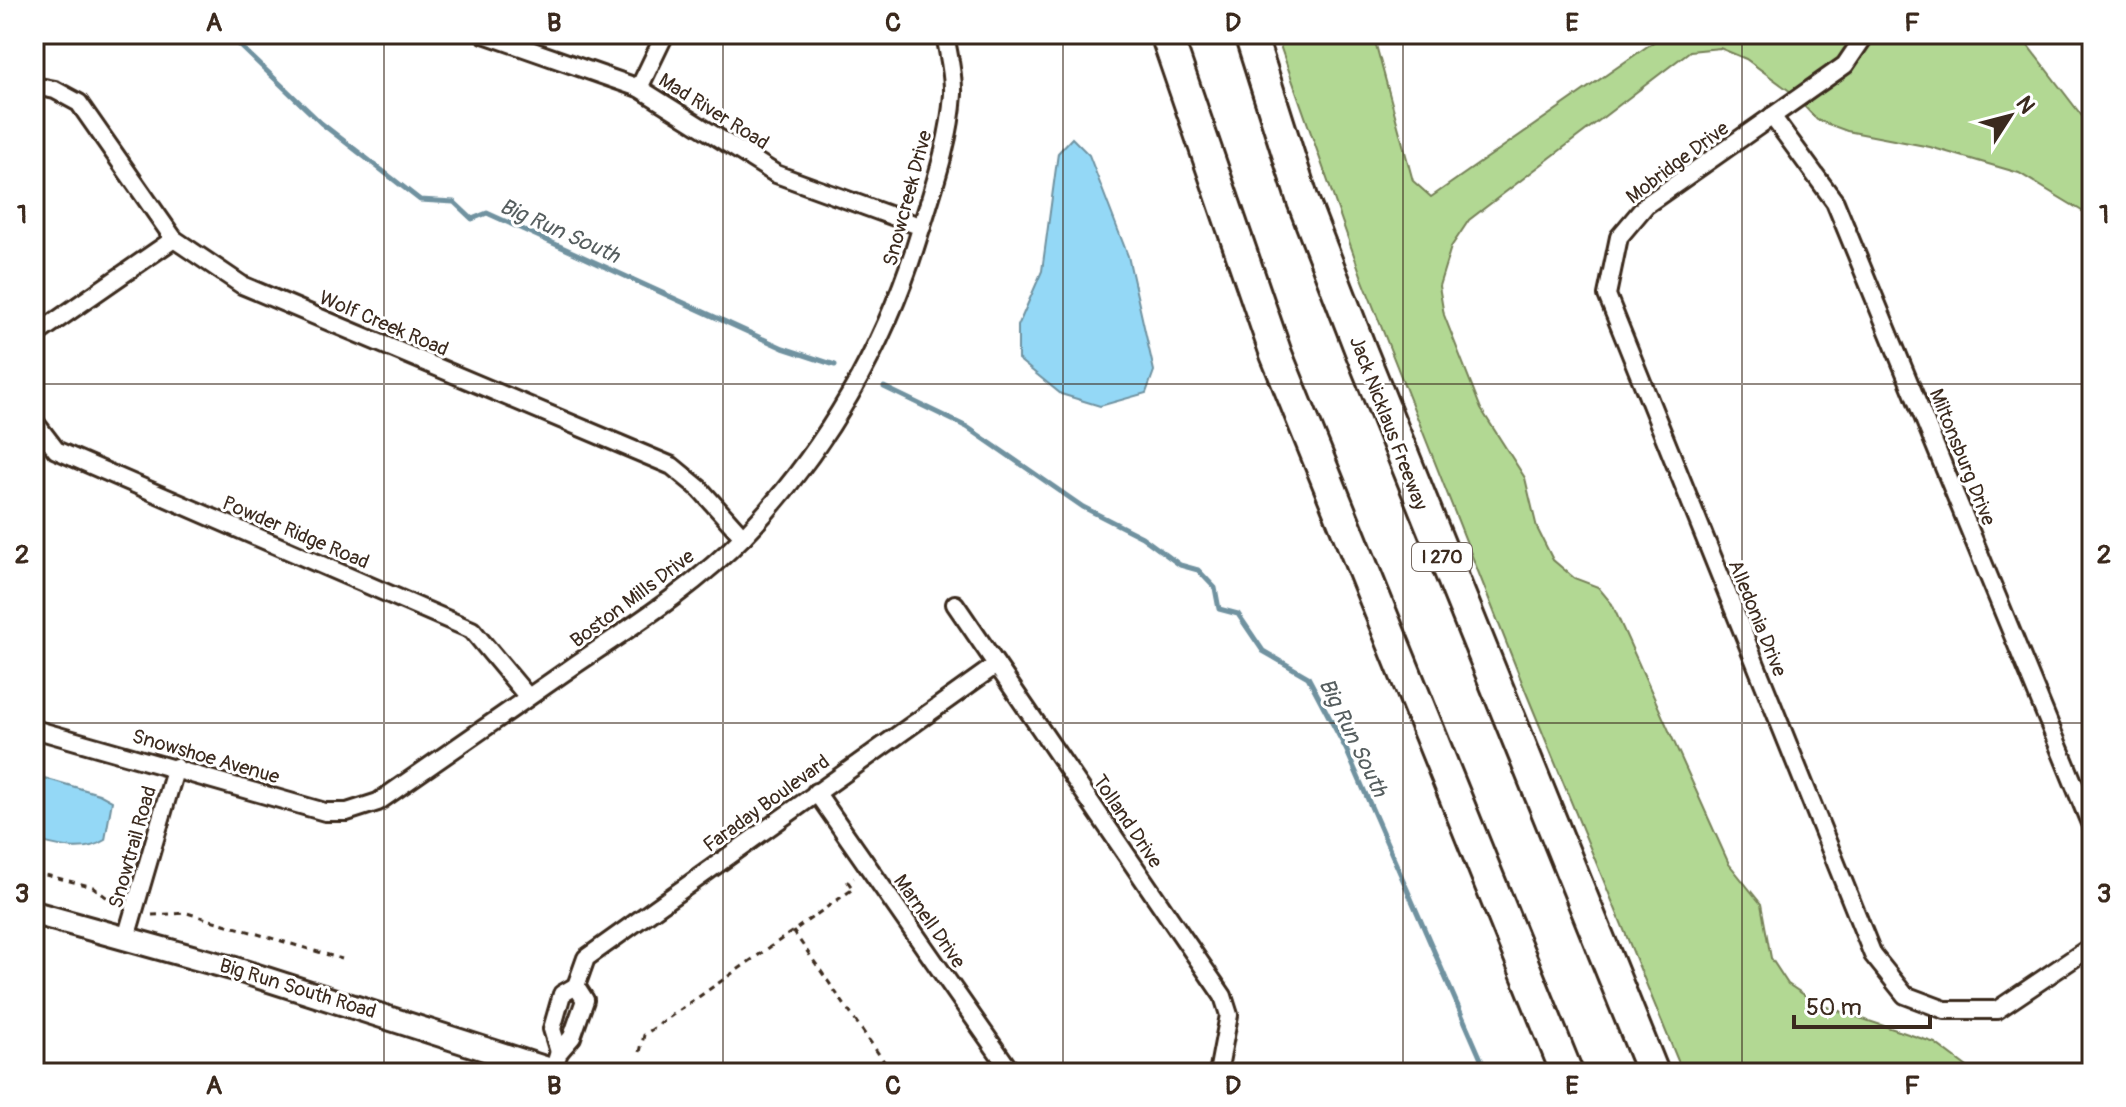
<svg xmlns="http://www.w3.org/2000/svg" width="2126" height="1107" viewBox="0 0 2126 1107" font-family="Pangolin,sans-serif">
	<rect width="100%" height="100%" fill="#fff"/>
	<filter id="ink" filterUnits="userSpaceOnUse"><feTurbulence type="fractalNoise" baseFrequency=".0125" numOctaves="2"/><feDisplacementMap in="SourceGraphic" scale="16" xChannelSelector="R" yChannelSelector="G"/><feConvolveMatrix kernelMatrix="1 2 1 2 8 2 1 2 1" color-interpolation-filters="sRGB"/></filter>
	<g filter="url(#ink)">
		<polygon fill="#b2d893" stroke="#768158" stroke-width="2" points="1276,34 1373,34 1413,181 1431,197 1665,34 2019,34 2085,120 2092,116 2092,217 2019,173 1930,147 1847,131 1817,120 1791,92 1746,59 1720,48 1690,51 1469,220 1451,247 1439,286 1444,315 1481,409 1525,478 1537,528 1553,560 1574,578 1598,587 1612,604 1729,864 1761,904 1771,958 1788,984 1818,1004 1935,1043 1975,1073 1683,1073 1525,690 1362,278"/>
		<g fill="#94d8f6" stroke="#7092a0" stroke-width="2">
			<polygon points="1072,138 1089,155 1128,256 1154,371 1146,393 1100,406 1061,394 1018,359 1018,326 1042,271 1058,153"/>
			<path d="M34,775L99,794L112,801L105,840C83,854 58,846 34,840Z"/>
		</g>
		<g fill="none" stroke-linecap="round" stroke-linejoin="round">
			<g stroke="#7092a0" stroke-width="5">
				<polyline points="228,34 321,123 420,200 454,202 472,219 487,213 783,348 835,365"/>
				<polyline points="884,387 967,427 1083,507 1142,537 1180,565 1198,570 1215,588 1219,609 1238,614 1263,651 1308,677 1346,749 1487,1073"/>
			</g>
			<g stroke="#3b2a1e" stroke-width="22">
				<g id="street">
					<polyline points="484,34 639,88 776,174 922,227"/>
					<polyline points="1866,34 1845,65 1646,205 1619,237 1607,295 1873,955 1905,995 1945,1010 1997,1010 2092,946"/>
					<polyline points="34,86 55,90 79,103 174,239 242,285 672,466 700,489 743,537"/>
					<polyline points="639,88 665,34"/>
					<polyline points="1772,116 1835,202 2092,828"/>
					<polyline points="34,336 174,239"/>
					<polyline points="34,421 56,450 472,630 528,697"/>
					<polyline points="955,604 1223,996 1229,1015 1218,1073"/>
					<path d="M34,729L325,812H347L378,802C442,757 507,712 572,667C631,627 695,587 745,535C826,450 885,347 919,235C933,189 950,142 953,94C954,75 948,53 945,34"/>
					<polyline points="816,792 1012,1073"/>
					<polyline points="126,938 176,767"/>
					<polyline points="559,1052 552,1029 562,994 576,986"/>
					<polyline points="553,1071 559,1052 572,1037 585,1000 576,986 586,958 996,665"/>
				</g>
			</g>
			<g stroke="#3b2a1e" stroke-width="28">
				<polyline id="secondary" points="34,913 235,969 560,1073"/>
			</g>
			<g stroke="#3b2a1e" stroke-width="36">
				<g id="highway">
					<polyline points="1166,34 1276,354 1567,1073"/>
					<polyline points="1250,34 1303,201 1361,351 1653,1073"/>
				</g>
			</g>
			<g stroke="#3b2a1e" stroke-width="3" stroke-dasharray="6 6" stroke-linecap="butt">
				<polyline points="34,872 93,887 118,906"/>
				<polyline points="152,915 187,913 342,959"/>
				<polyline points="793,931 892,1073"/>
				<polyline points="640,1052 644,1035 853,889 848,882 854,878"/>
			</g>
			<use href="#street" stroke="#fff" stroke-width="16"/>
			<use href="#secondary" stroke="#fff" stroke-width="22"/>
			<use href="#highway" stroke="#fff" stroke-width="30"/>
		</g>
	</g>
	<path fill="none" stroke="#3b2a1e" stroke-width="2" stroke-opacity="0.55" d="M384,34V1073M723,34V1073M1063,34V1073M1403,34V1073M1742,34V1073M34,384H2092M34,723H2092"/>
	<g text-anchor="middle" stroke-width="6" stroke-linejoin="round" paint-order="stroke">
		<rect fill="#fff" stroke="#766a62" stroke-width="2" x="1412" y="543" width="60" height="28" rx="6"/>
		<g font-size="18" font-weight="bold" fill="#3b2a1e">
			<text x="1442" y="563">I 270</text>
		</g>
		<g font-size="20" fill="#3b2a1e" stroke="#fff">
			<text transform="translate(714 111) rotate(32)" y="7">Mad River Road</text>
			<text transform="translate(1677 162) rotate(-37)" y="7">Mobridge Drive</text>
			<text transform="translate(907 198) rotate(-75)" y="7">Snowcreek Drive</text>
			<text transform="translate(384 323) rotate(23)" y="7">Wolf Creek Road</text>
			<text transform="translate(1389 423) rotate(69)" y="7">Jack Nicklaus Freeway</text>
			<text transform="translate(1963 457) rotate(68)" y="7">Miltonsburg Drive</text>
			<text transform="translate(296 532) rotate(23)" y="7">Powder Ridge Road</text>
			<text transform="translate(632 598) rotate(-37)" y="7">Boston Mills Drive</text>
			<text transform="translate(1758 618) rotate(68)" y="7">Alledonia Drive</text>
			<text transform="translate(206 756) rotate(16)" y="7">Snowshoe Avenue</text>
			<text transform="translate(766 803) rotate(-36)" y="7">Faraday Boulevard</text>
			<text transform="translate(1128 821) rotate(56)" y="7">Tolland Drive</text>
			<text transform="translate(132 847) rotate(-74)" y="7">Snowtrail Road</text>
			<text transform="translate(930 921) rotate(55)" y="7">Marnell Drive</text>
			<text transform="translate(298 988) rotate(17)" y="7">Big Run South Road</text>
		</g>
		<g font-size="22" font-style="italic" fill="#565e5f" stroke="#fff">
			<text transform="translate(560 230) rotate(24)" y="8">Big Run South</text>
			<text transform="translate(1354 737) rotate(64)" y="8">Big Run South</text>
		</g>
	</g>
	<rect width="2126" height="1107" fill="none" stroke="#fff" stroke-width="88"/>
	<g transform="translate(2010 116) rotate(54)" stroke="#ffffff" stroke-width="6" paint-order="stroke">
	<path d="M0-6L14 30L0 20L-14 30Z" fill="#3b2a1e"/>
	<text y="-12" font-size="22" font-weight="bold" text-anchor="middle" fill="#3b2a1e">N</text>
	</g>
	<path d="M1794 1015v12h136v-12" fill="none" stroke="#3b2a1e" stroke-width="4"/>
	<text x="1806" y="1015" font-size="24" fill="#3b2a1e" stroke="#ffffff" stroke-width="6" paint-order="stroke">50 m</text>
	<rect x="44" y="44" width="2038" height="1019" fill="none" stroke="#3b2a1e" stroke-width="3"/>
	<g font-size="26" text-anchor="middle" font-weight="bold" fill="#3b2a1e">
		<text x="214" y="31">A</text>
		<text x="554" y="31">B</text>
		<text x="893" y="31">C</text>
		<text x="1233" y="31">D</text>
		<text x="1572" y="31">E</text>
		<text x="1912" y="31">F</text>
		<text x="22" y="223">1</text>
		<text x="2104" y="223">1</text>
		<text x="22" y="563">2</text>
		<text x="2104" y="563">2</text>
		<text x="22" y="902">3</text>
		<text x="2104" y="902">3</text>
		<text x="214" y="1094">A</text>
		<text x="554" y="1094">B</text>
		<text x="893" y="1094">C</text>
		<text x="1233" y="1094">D</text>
		<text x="1572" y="1094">E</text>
		<text x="1912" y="1094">F</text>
	</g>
</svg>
